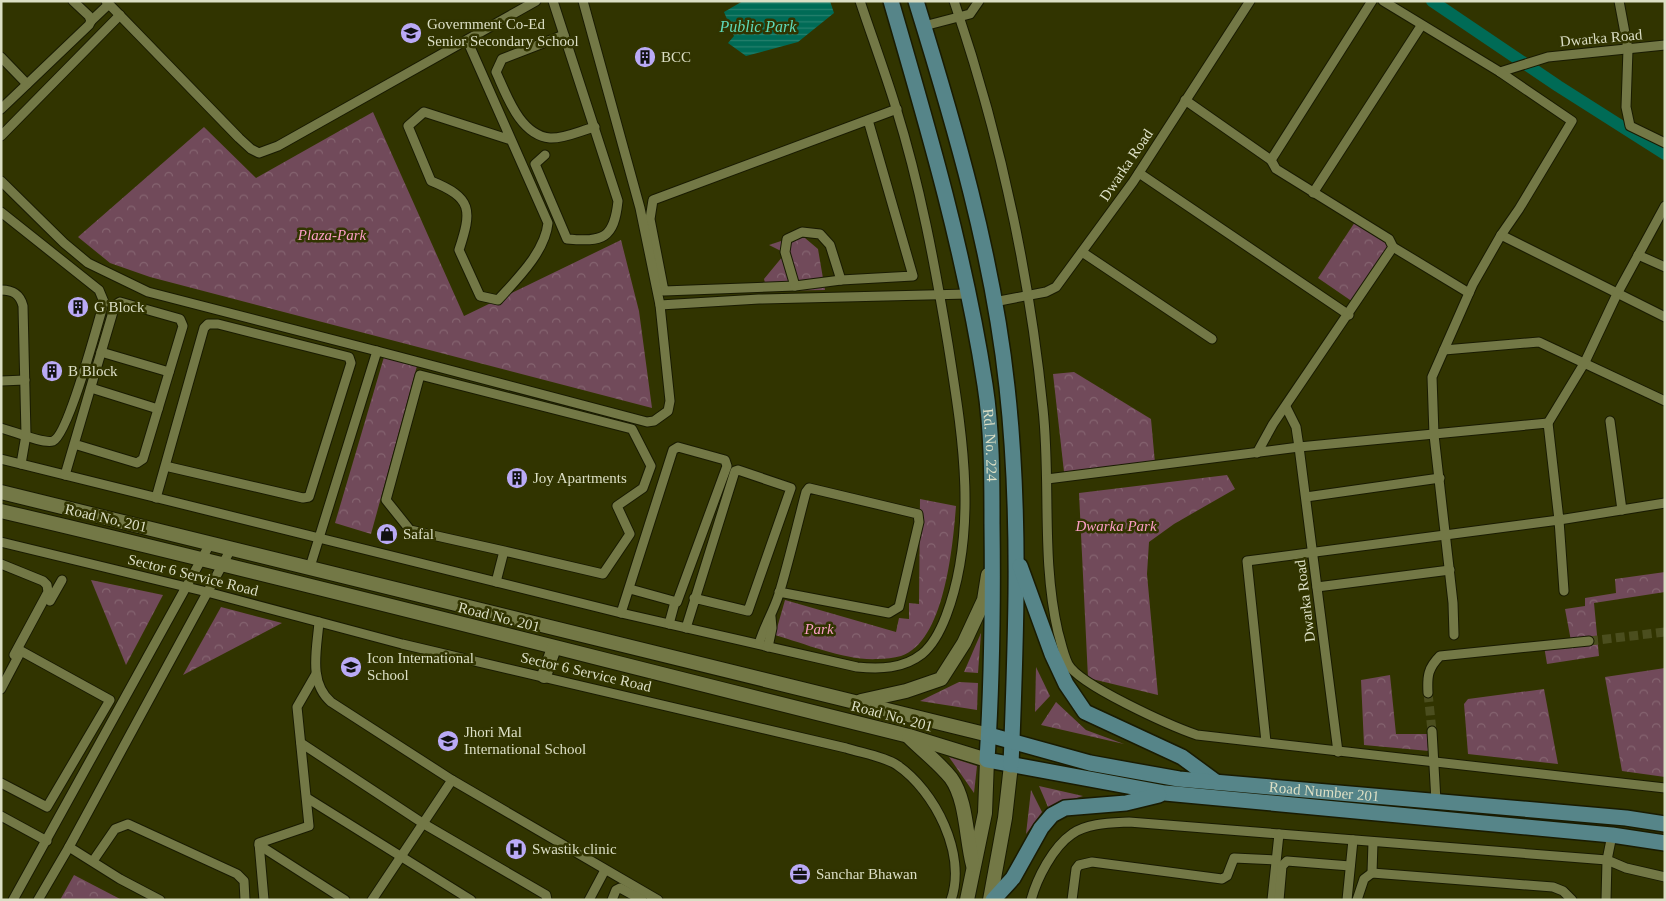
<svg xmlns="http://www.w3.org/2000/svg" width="1666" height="901" viewBox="0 0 1666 901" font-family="Georgia,serif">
	<defs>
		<pattern id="forest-crowns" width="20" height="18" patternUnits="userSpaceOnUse" patternTransform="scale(1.25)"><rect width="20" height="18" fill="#714a5a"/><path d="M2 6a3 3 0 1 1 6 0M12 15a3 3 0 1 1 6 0" fill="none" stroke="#856470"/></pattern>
		<pattern id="water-rules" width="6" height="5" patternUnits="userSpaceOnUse" patternTransform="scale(1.25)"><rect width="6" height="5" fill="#006b56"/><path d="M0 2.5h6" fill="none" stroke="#25806d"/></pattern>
	</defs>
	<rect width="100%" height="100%" fill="#313400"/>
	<g fill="url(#forest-crowns)">
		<polygon points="373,112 464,316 621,240 639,311 652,408 150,277 110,263 78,237 204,127 256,178"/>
		<polygon points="1355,222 1389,244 1353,302 1318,278"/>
		<polygon points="793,237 805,238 818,249 825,290 767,291 764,279 783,256 783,252 769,245"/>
		<polygon points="384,357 417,366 371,534 335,523"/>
		<polygon points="1074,372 1151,419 1155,463 1064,472 1053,374"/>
		<polygon points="1227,475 1235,489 1174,524 1149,542 1147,574 1158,695 1088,678 1079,493"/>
		<path d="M920,499L956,506C953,544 945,642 901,656C894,658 885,659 878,659C846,661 806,644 775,635L785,600L896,632L899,618L909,619V603L919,604Z"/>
		<polygon points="1665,572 1665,592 1594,603 1599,656 1547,664 1544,646 1571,641 1565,609 1585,606 1585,598 1616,593 1615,579"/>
		<polygon points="91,580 163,595 126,665"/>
		<polygon points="221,607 282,623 183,675"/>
		<polygon points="981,633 978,673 964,672"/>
		<polygon points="1036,667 1050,696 1035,712"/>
		<polygon points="1665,668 1665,777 1622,771 1605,677"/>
		<polygon points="1390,675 1396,734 1428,734 1429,751 1364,745 1361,680"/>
		<polygon points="959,682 978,683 977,710 920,701"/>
		<polygon points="1544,689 1558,764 1468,754 1464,704 1468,699"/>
		<polygon points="1056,702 1086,730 1124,744 1041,725"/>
		<polygon points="949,757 977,766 974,793"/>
		<polygon points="1039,786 1083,796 1048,807"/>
		<polygon points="1031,790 1042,812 1026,834"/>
		<polygon points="74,875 122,900 60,900"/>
	</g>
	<polygon fill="url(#water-rules)" points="743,1 830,1 834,13 798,42 746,56 728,43 734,36 724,12"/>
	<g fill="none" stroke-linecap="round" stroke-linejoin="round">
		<polyline stroke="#006b56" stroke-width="12" points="1432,1 1558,86 1665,154"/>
		<g stroke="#4b4e1e" stroke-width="9" stroke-dasharray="9 4.5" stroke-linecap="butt">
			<polyline points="1589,641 1665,632"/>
			<polyline points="1428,693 1432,731"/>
		</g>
		<g stroke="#191b02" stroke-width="11">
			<g id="minor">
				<polyline points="106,1 239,138 251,149 259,153 278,146 536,1"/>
				<path d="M954,1C999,133 1029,270 1043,409C1051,483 1041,559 1058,632C1061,642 1063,654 1068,664C1079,685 1171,726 1197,735L1665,788"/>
				<polyline points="1383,1 1500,72 1548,57 1665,45"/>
				<polyline points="1619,1 1628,49 1626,107 1630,126 1665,143"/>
				<polyline points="91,21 109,4"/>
				<polyline points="924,26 970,14 979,1"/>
				<path d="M564,35L502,59L496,72C507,96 520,135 550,138C564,139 582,130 595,127"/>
				<path d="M467,40L548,223C545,252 517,279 498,300L480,296L459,250C472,210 473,198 431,181L408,126L424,112L511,140"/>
				<polyline points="1,57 27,84"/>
				<polyline points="1185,100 1271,160"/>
				<polyline points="1,109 89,25 91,21 89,16 73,1"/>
				<polyline points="868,120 913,276 841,280 795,286 664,291 650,219 653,200 897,109"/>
				<polyline points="1,136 120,15"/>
				<path d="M545,155L535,164L567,239C603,242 614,239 618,201L553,1"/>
				<polyline points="1139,173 1349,315"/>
				<polyline points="1,181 64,243 88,263 148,292 377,351"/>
				<polyline points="1313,193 1421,26"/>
				<path d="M1,212L99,290L104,302C98,323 68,435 53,441C43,444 13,431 1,428"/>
				<polyline points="1501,235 1665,317"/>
				<polyline points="1393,247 1469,293"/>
				<polyline points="1082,252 1212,339"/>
				<polyline points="1638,255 1665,267"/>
				<polyline points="795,286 785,252 787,239 802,232 820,234 830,245 841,280"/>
				<path d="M1,290C13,290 20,294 23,306L26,435L21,464"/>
				<polyline points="994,302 1046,292 1056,287 1133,182 1250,1"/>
				<polyline points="660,305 759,299 968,294"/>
				<polyline points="1444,350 1539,342 1665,401"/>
				<polyline points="101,352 169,372"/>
				<polyline points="1,381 25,380"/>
				<polyline points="91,388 158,409"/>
				<polyline points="1286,407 1296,427 1299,447 1338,752"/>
				<polyline points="1610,421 1622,510"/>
				<polyline points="1548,423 1585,362 1617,294 1665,206"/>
				<polyline points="1257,453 1273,424 1393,247 1389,239 1276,169 1271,160 1372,1"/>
				<path d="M1,459L621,613L857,667C880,669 903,669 922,654C933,645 941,629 946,616C979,529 962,433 948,344C935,265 920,185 896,108C885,72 872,37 860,1"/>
				<polyline points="65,475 115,305 120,302 180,319 183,326 143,459 137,463 74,444"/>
				<polyline points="1047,479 1299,447 1548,423 1559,520 1665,503"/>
				<polyline points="1306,497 1440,478"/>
				<polyline points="156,498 204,328 208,324 218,324 349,357 351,363 309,497 303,498 165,466"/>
				<path d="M1,542L207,592L402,644L846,748C861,753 883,756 897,765C935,791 967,854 951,900"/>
				<polyline points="1,564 43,581 47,585 48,592 14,655"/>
				<polyline points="310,567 377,351 647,422 654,421 668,411 670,401 660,305 640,208 583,1"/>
				<polyline points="496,582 504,551 410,530 386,500 420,375 632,429 651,466 643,488 617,506 630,534 603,574 504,551"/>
				<polyline points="1317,587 1450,570"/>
				<polyline points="50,601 62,580"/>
				<polyline points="621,613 673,450 678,447 725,460 727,466 677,602 630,589"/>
				<path d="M319,622C317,649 308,682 331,702L452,780L658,900"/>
				<polyline points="669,624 675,602"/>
				<polyline points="686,628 735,471 738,470 791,488 748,611 694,598"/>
				<polyline points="1454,635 1453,603 1434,435 1432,377 1473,284 1501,235 1519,209 1572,121 1500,72"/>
				<path d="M759,644C764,626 773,613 779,594C789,561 797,526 806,492L809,488L918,514L919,522L899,607L889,613L779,592"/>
				<polyline points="768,647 772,628 771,617"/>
				<polyline points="1,689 21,651 110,700 47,807 1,783"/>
				<path d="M1428,693C1427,676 1428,668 1440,656L1589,641"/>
				<polyline points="1432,731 1436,801"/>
				<polyline points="1266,742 1247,561 1559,520 1564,591"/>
				<polyline points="301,743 424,824 546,895 547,900"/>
				<polyline points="307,798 471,900"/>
				<polyline points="1,816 47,841"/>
				<polyline points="259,845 345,900"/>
				<polyline points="69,847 120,879 160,900"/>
				<polyline points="93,861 115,829 128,824 237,874 244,881 245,900"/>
				<polyline points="1372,873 1373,842"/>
				<polyline points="13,900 211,542"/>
				<polyline points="38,900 69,847 232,547"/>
				<polyline points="264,900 259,843 309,826 297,707 316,674"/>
				<polyline points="372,900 452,780"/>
				<polyline points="589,900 605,870"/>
				<polyline points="612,900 616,890 620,888 642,900"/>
				<path d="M1031,900C1037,878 1053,847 1072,834C1087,823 1111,823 1129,822L1607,860L1626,868L1665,877"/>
				<polyline points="1072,900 1076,869 1079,865 1092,862 1222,879 1227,876 1234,858 1275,860"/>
				<polyline points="1272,900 1279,834"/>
				<polyline points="1279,900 1282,866 1287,861 1350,866"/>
				<polyline points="1347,900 1353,840"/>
				<polyline points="1357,900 1364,879 1372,873 1553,887 1563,891 1572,900"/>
				<polyline points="1606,900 1607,860 1612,835"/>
			</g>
		</g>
		<g stroke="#191b02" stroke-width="16">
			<g id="secondary">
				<polyline points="1,492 989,735"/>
				<path d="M1,511C305,582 606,661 909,736L987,760L985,813L967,900"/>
				<polyline points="544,676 554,648"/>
				<polyline points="861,701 906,691 941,679 964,643 984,600 988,575"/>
				<path d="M909,737C922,750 939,763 951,778C967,800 966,839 973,865"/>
				<polyline points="990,900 1005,818 1011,765"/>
			</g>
		</g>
		<g stroke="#191b02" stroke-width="18">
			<g id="primary">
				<path id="s1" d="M891,1C928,128 965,254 985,385C992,430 992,478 992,524C993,602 992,681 987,760L1165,793L1612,835L1665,843"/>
				<path d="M916,1C955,127 993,256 1007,387C1021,513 1016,639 1011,765"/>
				<polyline points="1020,566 1052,654 1066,684 1085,712 1182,757 1216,782"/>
				<path id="s2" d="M989,735L1090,763L1179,779L1626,818L1665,824"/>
				<polyline points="993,900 1013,878 1041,828 1052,815 1065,808 1126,803 1159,795"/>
			</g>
		</g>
		<use href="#minor" stroke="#737846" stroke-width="9"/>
		<use href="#secondary" stroke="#737846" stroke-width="14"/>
		<use href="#primary" stroke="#568589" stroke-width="15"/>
	</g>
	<defs>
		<g id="school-disc" transform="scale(1.125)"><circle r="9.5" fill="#baaaf6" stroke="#313400"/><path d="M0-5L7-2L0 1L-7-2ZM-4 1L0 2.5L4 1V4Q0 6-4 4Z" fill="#111"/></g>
		<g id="building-disc" transform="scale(1.125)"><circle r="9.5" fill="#baaaf6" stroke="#313400"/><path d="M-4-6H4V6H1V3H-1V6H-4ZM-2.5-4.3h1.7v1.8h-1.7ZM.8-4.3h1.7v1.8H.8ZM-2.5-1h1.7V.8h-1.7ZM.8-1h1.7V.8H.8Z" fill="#111"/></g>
		<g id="shop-disc" transform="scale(1.125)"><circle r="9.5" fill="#baaaf6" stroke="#313400"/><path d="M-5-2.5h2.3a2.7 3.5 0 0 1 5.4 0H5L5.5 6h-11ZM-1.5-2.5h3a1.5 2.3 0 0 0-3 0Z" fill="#111"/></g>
		<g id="hospital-disc" transform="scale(1.125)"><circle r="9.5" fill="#baaaf6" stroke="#313400"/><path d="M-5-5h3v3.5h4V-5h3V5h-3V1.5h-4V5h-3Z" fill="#111"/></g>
		<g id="office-disc" transform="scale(1.125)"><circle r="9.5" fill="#baaaf6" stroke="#313400"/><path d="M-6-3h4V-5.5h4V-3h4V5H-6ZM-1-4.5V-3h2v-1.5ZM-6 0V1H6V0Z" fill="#111"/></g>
	</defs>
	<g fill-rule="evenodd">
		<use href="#school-disc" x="411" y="33"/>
		<use href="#building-disc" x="645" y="57"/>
		<use href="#building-disc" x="78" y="307"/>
		<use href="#building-disc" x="52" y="371"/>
		<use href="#building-disc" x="517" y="478"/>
		<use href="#shop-disc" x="387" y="534"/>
		<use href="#school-disc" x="351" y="667"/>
		<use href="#school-disc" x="448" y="741"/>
		<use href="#hospital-disc" x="516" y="849"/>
		<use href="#office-disc" x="800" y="874"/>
	</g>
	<g text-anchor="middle" stroke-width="5" stroke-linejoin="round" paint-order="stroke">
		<g font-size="15" fill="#dcdfc5" stroke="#313400" text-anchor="start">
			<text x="427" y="29">Government Co-Ed<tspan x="427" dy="17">Senior Secondary School</tspan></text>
			<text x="661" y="62">BCC</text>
			<text x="94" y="312">G Block</text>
			<text x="68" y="376">B Block</text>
			<text x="533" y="483">Joy Apartments</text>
			<text x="403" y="539">Safal</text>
			<text x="367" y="663">Icon International<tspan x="367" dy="17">School</tspan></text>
			<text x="464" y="737">Jhori Mal<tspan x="464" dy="17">International School</tspan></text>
			<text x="532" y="854">Swastik clinic</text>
			<text x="816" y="879">Sanchar Bhawan</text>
		</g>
		<g font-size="15" fill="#dcdfc5" stroke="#313400">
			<text transform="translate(1601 38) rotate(-5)" y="5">Dwarka Road</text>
			<text transform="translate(1126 165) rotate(-56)" y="5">Dwarka Road</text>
			<text dy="5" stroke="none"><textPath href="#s1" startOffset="456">Rd. No. 224</textPath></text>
			<text transform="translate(106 518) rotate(13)" y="5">Road No. 201</text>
			<text transform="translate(193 575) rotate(14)" y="5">Sector 6 Service Road</text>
			<text transform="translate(1305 601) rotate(-97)" y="5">Dwarka Road</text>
			<text transform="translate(499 617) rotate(14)" y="5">Road No. 201</text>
			<text transform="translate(586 672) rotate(13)" y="5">Sector 6 Service Road</text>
			<text transform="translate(892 716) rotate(15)" y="5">Road No. 201</text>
			<text dy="5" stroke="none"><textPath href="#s2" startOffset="341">Road Number 201</textPath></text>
		</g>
		<g font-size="15" font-style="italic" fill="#fb9ec5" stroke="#313400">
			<text x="332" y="240">Plaza-Park</text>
			<text x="1116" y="531">Dwarka Park</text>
			<text x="819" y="634">Park</text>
		</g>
		<g font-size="16" font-style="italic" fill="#5ed9b9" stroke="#313400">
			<text x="758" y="32">Public Park</text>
		</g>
	</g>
	<rect width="1666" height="901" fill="none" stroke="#dcdfc5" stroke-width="5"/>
</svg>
